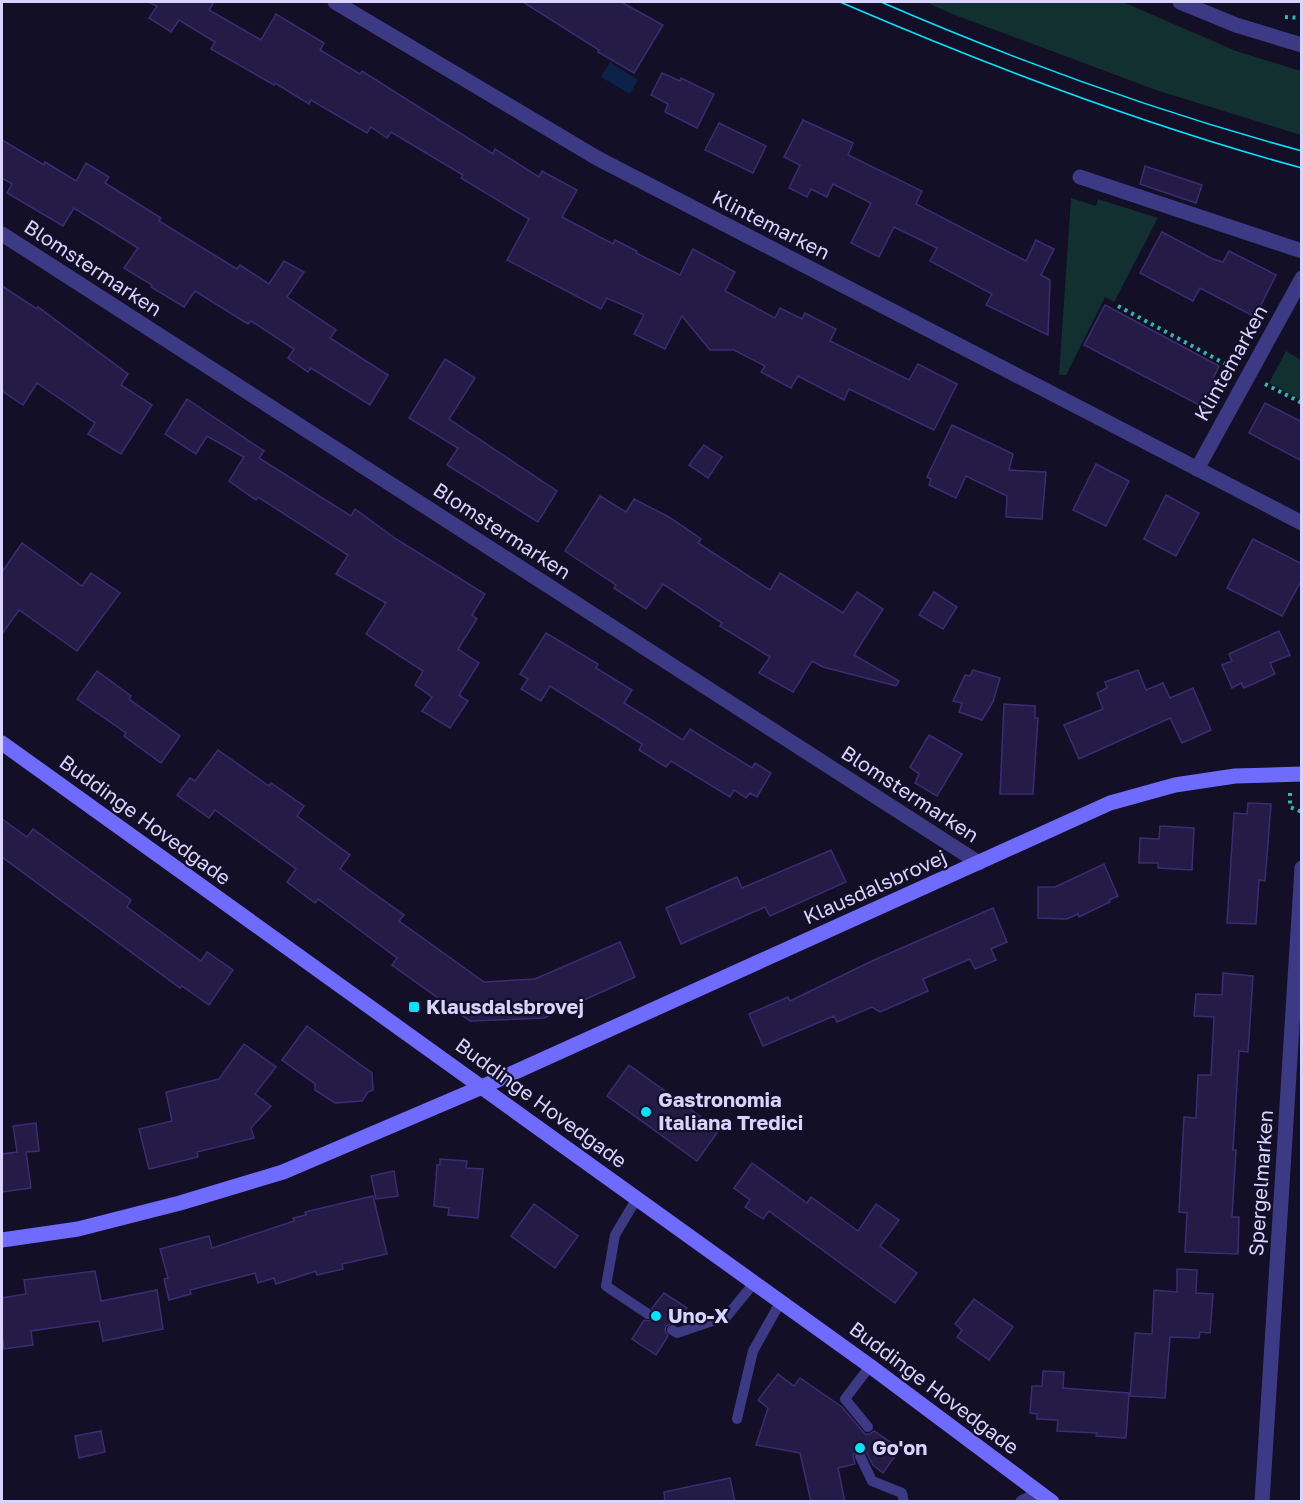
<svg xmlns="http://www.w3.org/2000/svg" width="1303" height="1503" viewBox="0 0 1303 1503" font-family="'Golos Text',sans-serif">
	<rect width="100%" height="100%" fill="#130f26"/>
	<g fill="#12302f">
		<polygon points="926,2 1123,2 1236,51 1301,71 1301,135 1156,90 952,14"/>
		<polygon points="1071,198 1096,206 1098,199 1158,218 1114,302 1105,297 1066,375 1059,375"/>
		<polygon points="1286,351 1301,360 1301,400 1269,383"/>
	</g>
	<polygon fill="#0c2248" points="610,62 638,80 630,94 601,77"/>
	<g fill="#241b47" stroke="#3b2d73" stroke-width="1.5">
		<polygon points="148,2 214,2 209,10 261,40 276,14 324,43 320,50 360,74 362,71 493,154 495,149 539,177 542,171 577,190 562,217 613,244 615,240 637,251 636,253 680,275 693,249 735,272 725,291 775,318 780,308 802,319 805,313 836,329 830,341 909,380 918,364 957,384 934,430 849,389 844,400 798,376 791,388 761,372 765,366 734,350 710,350 682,316 665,349 634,334 644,315 607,298 601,309 507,260 529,219 461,178 463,175 391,132 387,138 371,127 367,133 311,100 309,104 275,83 274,85 211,49 215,42 179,20 171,32 149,18 157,6"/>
		<polygon points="523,2 621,2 663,25 634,73 598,52 599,50"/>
		<polygon points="662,73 680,81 681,78 714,94 697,128 665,112 668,104 651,95"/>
		<polygon points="803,120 853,143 848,155 922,191 916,204 1026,261 1036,240 1054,249 1041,275 1050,280 1048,335 986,305 992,294 930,261 937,248 894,227 879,257 851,243 871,203 833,184 827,197 811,189 807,197 789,188 800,165 784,157"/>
		<polygon points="719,123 766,146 753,173 705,150"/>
		<polygon points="2,140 44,165 45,162 76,181 86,163 109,177 105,183 161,218 159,221 237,269 240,265 269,284 284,261 304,272 287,297 336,330 330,338 388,375 370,405 311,368 308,372 288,358 294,349 251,321 248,324 195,291 184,307 151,287 152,285 124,268 138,248 74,208 63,226 7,193 12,184 2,178"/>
		<polygon points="1145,166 1202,185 1196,203 1140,184"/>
		<polygon points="1162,232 1213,259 1223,262 1229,251 1276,275 1255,317 1200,288 1193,301 1140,273"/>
		<polygon points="2,286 37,309 38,307 128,374 121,385 152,405 121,454 88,434 95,423 37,383 23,405 2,391"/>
		<polygon points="1105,305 1219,366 1213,379 1219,382 1205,408 1084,345"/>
		<polygon points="445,359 475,378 449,419 557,491 538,522 447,465 458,448 409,418"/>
		<polygon points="187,399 264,451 259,458 351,516 355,509 396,539 485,594 472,615 477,619 458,649 479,663 459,695 468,701 450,728 422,711 432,697 415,685 423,671 366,634 386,603 336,574 348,555 258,497 256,500 229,481 244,457 207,436 196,454 165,434"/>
		<polygon points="1265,403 1302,422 1302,461 1249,433"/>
		<polygon points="952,425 1013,454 1009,470 1046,472 1042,519 1006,517 1007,496 966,476 956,498 929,485 931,479 927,477"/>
		<polygon points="704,445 722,457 708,478 689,465"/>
		<polygon points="1096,464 1129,481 1106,526 1073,510"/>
		<polygon points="1166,495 1199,513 1176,556 1144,539"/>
		<polygon points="600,496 626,512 634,499 669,517 701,539 698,543 770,590 780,573 843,613 857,592 883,609 854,655 899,681 896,686 823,667 812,661 793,692 759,673 770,657 720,626 722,623 663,584 646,609 614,588 616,585 565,551"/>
		<polygon points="1253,539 1302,564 1302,579 1282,616 1227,588"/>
		<polygon points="22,543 82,586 91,573 120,593 77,651 19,610 2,634 2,572"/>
		<polygon points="934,592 957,607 943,629 919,615"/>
		<polygon points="1279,631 1290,655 1270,663 1275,674 1244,688 1241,683 1232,688 1222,665 1232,661 1229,654"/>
		<polygon points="546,633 598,664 596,668 632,690 624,703 683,740 690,729 752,768 755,763 771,773 757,797 750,793 746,798 734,790 730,797 671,761 666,767 639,750 642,744 550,686 541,701 521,689 528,679 520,674"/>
		<polygon points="973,670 1000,678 993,702 982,720 959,712 962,703 953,701 965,675 970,676"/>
		<polygon points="1138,670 1146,690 1163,683 1170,698 1193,688 1211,730 1182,743 1170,718 1079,759 1064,725 1103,709 1097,693 1107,688 1105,682"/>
		<polygon points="97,671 131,696 129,699 180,736 161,763 124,736 126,733 77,699"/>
		<polygon points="1004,704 1035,706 1035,718 1038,718 1033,794 1000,794"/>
		<polygon points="929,735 962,754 937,796 915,783 919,774 910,767"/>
		<polygon points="218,750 269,786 271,783 304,806 297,816 350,855 340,869 404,915 399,921 484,982 535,979 620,942 635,977 544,1018 470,1021 392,965 397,958 318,899 315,903 287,882 296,869 215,810 209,818 177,795 190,778 195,781"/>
		<polygon points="1248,803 1271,804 1265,881 1259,880 1256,924 1227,923 1234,813 1247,814"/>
		<polygon points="2,819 27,837 33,829 131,900 127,907 201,961 207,952 233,970 209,1005 182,986 180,988 2,857"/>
		<polygon points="1160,826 1194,828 1192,870 1158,868 1158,863 1139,863 1140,838 1159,839"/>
		<polygon points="831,850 846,882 770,916 765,907 681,944 666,908 737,877 742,888"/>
		<polygon points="1104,864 1118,896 1109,900 1110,902 1079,917 1078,914 1067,919 1038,918 1038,887 1055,887"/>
		<polygon points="993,908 1007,942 991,949 996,960 975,969 970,959 923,979 928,991 880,1012 872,1007 837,1022 834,1016 763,1046 749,1014 788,997 790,1001 872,961"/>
		<polygon points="1223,973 1253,976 1248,1052 1239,1051 1233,1150 1236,1150 1232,1217 1239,1217 1238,1254 1185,1252 1187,1213 1179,1212 1184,1117 1196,1118 1198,1075 1211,1075 1214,1017 1194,1016 1196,994 1222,995"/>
		<polygon points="307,1026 372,1073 373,1090 368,1092 362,1101 335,1103 315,1090 315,1084 282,1060"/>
		<polygon points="244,1044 276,1067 255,1094 271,1106 251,1128 254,1138 197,1152 198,1157 149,1169 139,1129 172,1121 166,1092 219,1079"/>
		<polygon points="629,1065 719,1130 697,1161 607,1096"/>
		<polygon points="36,1123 39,1151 26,1152 31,1188 2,1192 2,1154 17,1152 13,1126"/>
		<polygon points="440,1159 467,1161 466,1168 483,1169 478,1218 448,1215 449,1208 434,1206 437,1165 440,1165"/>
		<polygon points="752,1163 807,1203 811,1197 858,1231 876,1204 899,1220 880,1246 917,1273 895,1303 769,1211 763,1219 745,1207 750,1200 734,1188"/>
		<polygon points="394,1171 398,1196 376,1199 371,1176"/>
		<polygon points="373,1196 387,1254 342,1264 343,1269 317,1275 316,1271 276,1284 274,1278 258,1283 255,1273 252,1274 190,1290 191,1294 169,1300 164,1279 168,1278 160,1249 209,1236 212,1248 294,1221 293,1218 306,1215 305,1212"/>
		<polygon points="534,1204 578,1236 555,1268 511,1236"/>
		<polygon points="1177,1269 1197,1270 1196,1293 1213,1294 1210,1333 1200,1332 1199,1338 1170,1337 1165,1398 1130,1396 1135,1333 1152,1334 1154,1290 1177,1292"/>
		<polygon points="95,1271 101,1301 157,1290 163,1329 103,1341 99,1321 31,1331 33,1345 4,1349 2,1332 2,1298 26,1294 24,1280"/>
		<polygon points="664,1293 687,1308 676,1324 672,1323 666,1326 665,1330 668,1336 656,1355 632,1339 644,1320 648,1321 654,1319 655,1314 652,1308"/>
		<polygon points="974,1299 1013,1327 989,1360 957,1337 962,1330 955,1324"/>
		<polygon points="1043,1371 1064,1372 1063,1388 1129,1393 1126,1438 1096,1436 1097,1433 1057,1431 1058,1420 1037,1419 1037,1414 1030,1413 1032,1386 1042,1386"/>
		<polygon points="778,1374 794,1386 800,1378 842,1407 865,1434 870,1434 874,1431 900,1449 883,1473 873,1465 865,1450 857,1449 853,1455 855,1464 838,1468 845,1502 811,1502 800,1453 756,1445 768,1408 758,1400"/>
		<polygon points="101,1431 105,1452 79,1458 75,1436"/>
		<polygon points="730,1478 735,1502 665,1502 664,1492"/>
	</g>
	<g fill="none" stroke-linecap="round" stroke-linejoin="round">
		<g stroke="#2fb8b0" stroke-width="4" stroke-dasharray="3 4.5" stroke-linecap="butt">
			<polyline points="1285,17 1302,18"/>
			<polyline points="1118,306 1231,367"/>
			<polyline points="1265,384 1302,403"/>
			<polyline points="1290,793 1290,807 1302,812"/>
		</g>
		<g stroke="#3d3a85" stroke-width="10">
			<polyline points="637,1198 615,1235 606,1286 648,1314"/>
			<polyline points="672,1330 677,1333 727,1316 754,1283"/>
			<polyline points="737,1419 753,1351 781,1301"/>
			<polyline points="868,1427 845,1399 870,1366"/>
			<polyline points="860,1456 872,1481 902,1493 904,1502"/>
		</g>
		<g stroke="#3d3a85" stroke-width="15">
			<polyline points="335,2 597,158 1302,523"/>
			<polyline points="1180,2 1236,25 1302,45"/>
			<polyline points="1080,177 1302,251"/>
			<polyline points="2,234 979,863"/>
			<polyline points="1197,469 1302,278"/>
			<polyline points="1023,1502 1041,1494"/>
			<polyline points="1262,1502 1302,868"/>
		</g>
		<g stroke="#6f6bff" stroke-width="15">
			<polyline points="2,743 870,1366 1052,1502"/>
			<polyline points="2,1240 78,1229 180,1203 283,1172 482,1087 1110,803 1175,785 1235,776 1302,774"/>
		</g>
		<g stroke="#00e5ff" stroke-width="1.5">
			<path d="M840,2C991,67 1143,125 1302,168"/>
			<path d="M881,2C1017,61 1158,112 1302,151"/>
		</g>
	</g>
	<g fill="#00e5ff" stroke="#130f26" stroke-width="2">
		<rect x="408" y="1001" width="12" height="12" rx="3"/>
		<circle cx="646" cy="1112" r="6"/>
		<circle cx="656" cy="1316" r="6"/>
		<circle cx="860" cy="1448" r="6"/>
	</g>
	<g text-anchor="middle" stroke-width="4.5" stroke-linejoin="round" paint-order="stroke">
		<g font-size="20" fill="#d9d4ff" stroke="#130f26">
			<text transform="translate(771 225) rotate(27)" y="7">Klintemarken</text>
			<text transform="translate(93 268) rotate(33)" y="7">Blomstermarken</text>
			<text transform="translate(1231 363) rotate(-61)" y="7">Klintemarken</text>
			<text transform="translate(502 531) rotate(33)" y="7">Blomstermarken</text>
			<text transform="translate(910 794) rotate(33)" y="7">Blomstermarken</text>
			<text transform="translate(145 820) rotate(36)" y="7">Buddinge Hovedgade</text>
			<text transform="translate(875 887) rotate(-24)" y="7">Klausdalsbrovej</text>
			<text transform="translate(541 1103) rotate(36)" y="7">Buddinge Hovedgade</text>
			<text transform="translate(1261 1183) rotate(-86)" y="7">Spergelmarken</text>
			<text transform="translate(934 1388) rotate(37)" y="7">Buddinge Hovedgade</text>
		</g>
		<g font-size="20" font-weight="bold" fill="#d9d4ff" stroke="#130f26" text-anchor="start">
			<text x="426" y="1014">Klausdalsbrovej</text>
			<text x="658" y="1107">Gastronomia<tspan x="658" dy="23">Italiana Tredici</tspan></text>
			<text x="668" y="1323">Uno-X</text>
			<text x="872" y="1455">Go'on</text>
		</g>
	</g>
	<rect width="1303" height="1503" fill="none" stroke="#d9d4ff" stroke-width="6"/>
</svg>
